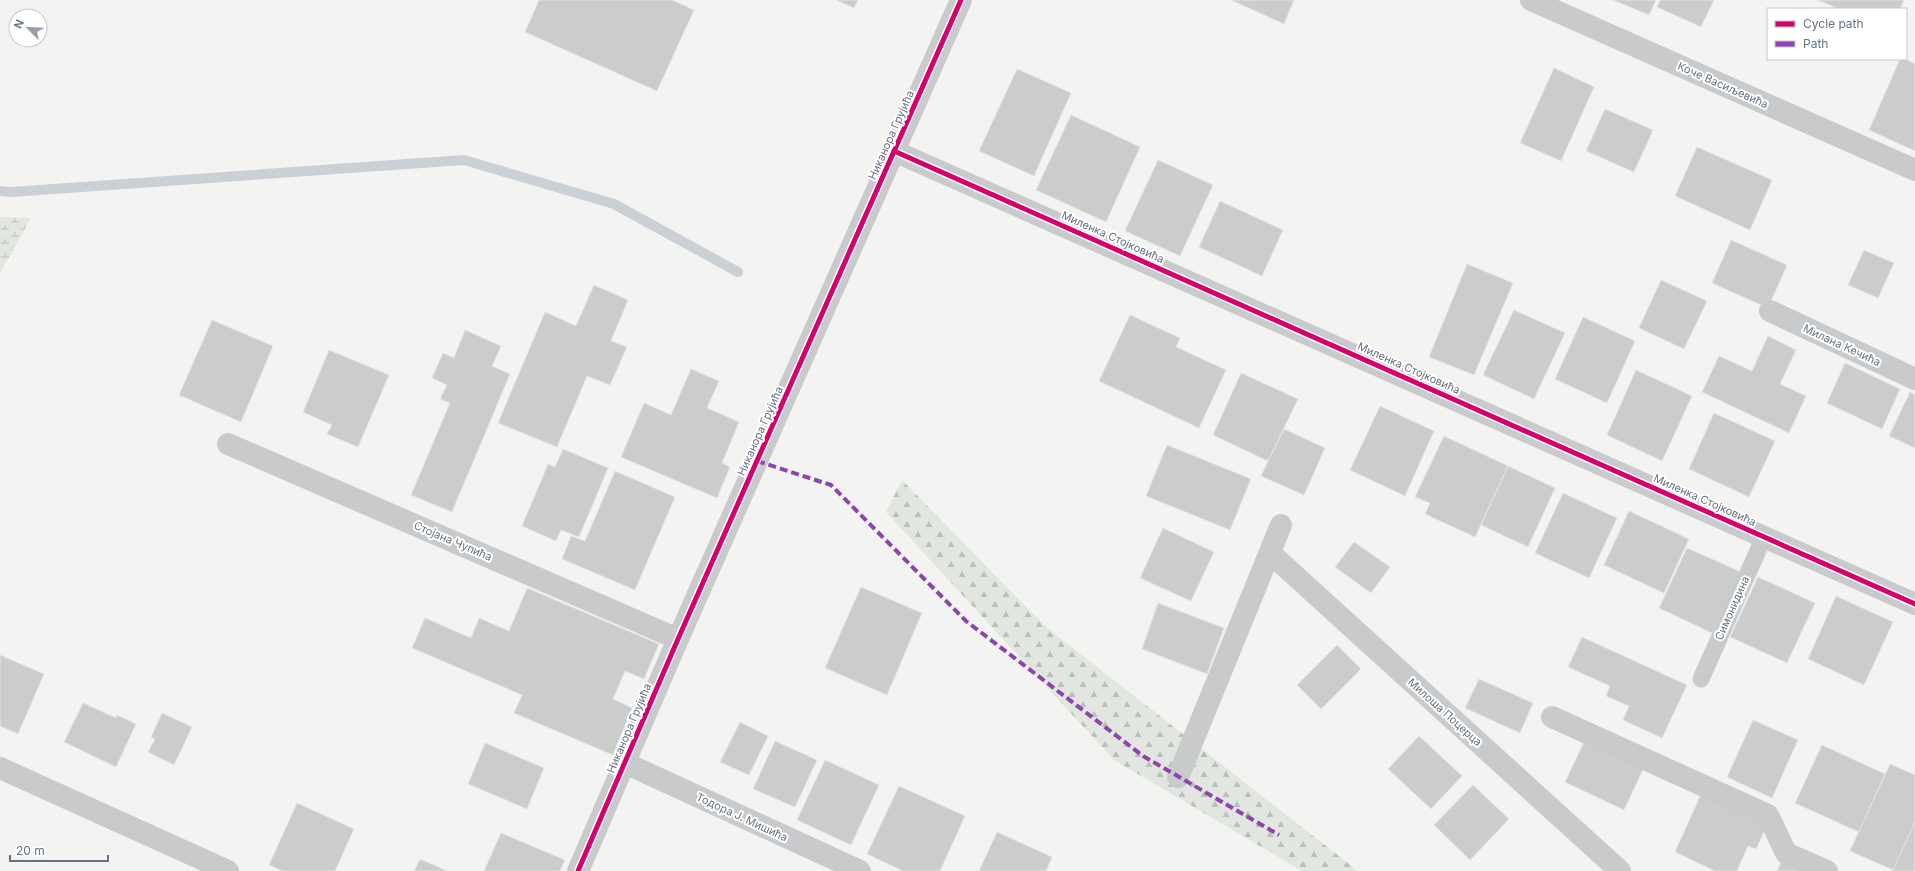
<svg xmlns="http://www.w3.org/2000/svg" width="1915" height="871" viewBox="0 0 1915 871" font-family="Inter,sans-serif">
	<defs>
		<pattern id="forest-firs" width="22" height="20" patternUnits="userSpaceOnUse"><rect width="22" height="20" fill="#e2e6e1"/><path d="M5 1l3.5 6h-7zM16 11l3.5 6h-7z" fill="#bbbfbc"/></pattern>
		<pattern id="wetland-marsh" width="20" height="14" patternUnits="userSpaceOnUse"><rect width="20" height="14" fill="#e2e6e1"/><path d="M1 5h8M5 5V1M11 12h8M15 12V8" fill="none" stroke="#bbbfbc"/></pattern>
	</defs>
	<rect width="100%" height="100%" fill="#f3f4f2"/>
	<polygon fill="url(#forest-firs)" points="902,480 1046,627 1358,871 1302,871 1114,760 886,512"/>
	<polygon fill="url(#wetland-marsh)" points="0,217 31,218 0,273"/>
	<g fill="none" stroke-linecap="round" stroke-linejoin="round">
		<polyline stroke="#cad0d3" stroke-width="10" points="0,191 11,192 464,160 614,204 738,272"/>
	</g>
	<g fill="#cbcdcd" stroke="#e2e3e2">
		<polygon points="539,0 672,0 694,10 657,91 525,32"/>
		<polygon points="836,0 858,0 854,8"/>
		<polygon points="1231,0 1294,0 1284,24"/>
		<polygon points="1613,0 1656,0 1649,15"/>
		<polygon points="1660,0 1714,0 1701,27 1657,7"/>
		<polygon points="1818,0 1904,0 1900,9 1839,9"/>
		<polygon points="1900,59 1905,59 1915,64 1915,151 1869,130"/>
		<polygon points="1554,68 1594,87 1561,161 1520,143"/>
		<polygon points="1017,69 1071,93 1034,176 979,151"/>
		<polygon points="1605,109 1653,130 1634,172 1586,151"/>
		<polygon points="1071,115 1140,147 1106,222 1036,190"/>
		<polygon points="1697,147 1772,180 1750,230 1675,196"/>
		<polygon points="1158,160 1213,185 1180,256 1125,231"/>
		<polygon points="1220,201 1283,230 1262,276 1199,247"/>
		<polygon points="1731,240 1787,265 1768,308 1712,283"/>
		<polygon points="1864,250 1894,263 1878,298 1848,285"/>
		<polygon points="1467,264 1513,283 1474,375 1429,357"/>
		<polygon points="1661,280 1707,301 1684,349 1639,328"/>
		<polygon points="594,285 628,300 611,341 627,347 610,385 587,376 557,447 498,423 545,312 576,326"/>
		<polygon points="1514,310 1565,333 1534,399 1483,375"/>
		<polygon points="1130,315 1180,338 1176,347 1226,370 1199,428 1099,381"/>
		<polygon points="1583,317 1635,341 1607,403 1555,379"/>
		<polygon points="212,320 273,346 241,422 179,395"/>
		<polygon points="465,330 501,346 492,366 510,374 452,512 411,495 450,403 440,399 447,385 432,378 443,353 454,358"/>
		<polygon points="1768,336 1796,350 1780,384 1806,396 1789,433 1702,392 1719,356 1752,371"/>
		<polygon points="329,350 389,375 358,447 327,434 332,425 303,412"/>
		<polygon points="1845,363 1900,389 1882,429 1827,403"/>
		<polygon points="691,369 719,381 707,408 739,422 722,463 730,467 717,498 621,457 644,403 671,415"/>
		<polygon points="1636,370 1692,396 1662,461 1607,435"/>
		<polygon points="1241,373 1298,399 1268,461 1213,435"/>
		<polygon points="1910,392 1915,395 1915,448 1889,436"/>
		<polygon points="1380,406 1434,431 1405,496 1350,470"/>
		<polygon points="1714,413 1775,441 1749,497 1689,469"/>
		<polygon points="1284,429 1325,448 1304,495 1261,476"/>
		<polygon points="1444,436 1508,466 1475,537 1425,514 1430,503 1415,497"/>
		<polygon points="1167,445 1251,479 1230,530 1146,496"/>
		<polygon points="563,449 608,468 579,537 561,530 556,541 522,526 548,464 555,467"/>
		<polygon points="1508,466 1555,488 1528,547 1481,525"/>
		<polygon points="615,471 675,497 635,590 562,559 571,536 585,541"/>
		<polygon points="1563,493 1617,518 1589,578 1535,553"/>
		<polygon points="1629,511 1689,539 1664,593 1604,565"/>
		<polygon points="1163,528 1214,552 1191,601 1140,578"/>
		<polygon points="1354,542 1390,567 1371,593 1335,567"/>
		<polygon points="1687,548 1741,572 1712,633 1659,608"/>
		<polygon points="1758,577 1815,603 1787,663 1730,637"/>
		<polygon points="861,587 922,613 887,695 825,668"/>
		<polygon points="527,588 659,644 644,679 625,671 613,699 632,708 613,755 514,713 522,695 412,648 425,618 471,638 479,618 509,631"/>
		<polygon points="1836,596 1893,622 1864,685 1808,659"/>
		<polygon points="1158,603 1224,628 1207,674 1142,649"/>
		<polygon points="1582,637 1687,685 1662,738 1623,720 1629,706 1606,696 1610,686 1568,667"/>
		<polygon points="1337,645 1361,669 1321,709 1297,685"/>
		<polygon points="0,655 44,674 18,734 0,726"/>
		<polygon points="1479,679 1533,703 1520,733 1465,708"/>
		<polygon points="83,703 116,718 117,715 136,724 116,767 64,742"/>
		<polygon points="162,713 192,727 174,765 148,752 155,739 151,737"/>
		<polygon points="1753,720 1798,740 1772,798 1727,777"/>
		<polygon points="740,722 768,736 749,775 720,762"/>
		<polygon points="1419,736 1462,776 1431,809 1388,769"/>
		<polygon points="1587,736 1646,763 1624,810 1565,782"/>
		<polygon points="775,741 817,760 795,807 753,789"/>
		<polygon points="485,743 544,768 527,809 468,784"/>
		<polygon points="1822,745 1885,774 1859,832 1795,803"/>
		<polygon points="825,760 879,785 851,845 797,820"/>
		<polygon points="1890,764 1915,775 1915,822 1893,870 1850,851"/>
		<polygon points="1473,785 1509,819 1470,860 1434,825"/>
		<polygon points="899,786 965,816 940,871 903,871 867,854"/>
		<polygon points="1702,792 1768,823 1756,849 1748,846 1737,871 1715,871 1675,852"/>
		<polygon points="297,803 354,829 335,871 282,871 269,865"/>
		<polygon points="1915,822 1915,871 1892,871 1893,870"/>
		<polygon points="997,832 1052,857 1046,871 979,871"/>
		<polygon points="501,833 565,860 560,871 484,871"/>
		<polygon points="1783,858 1812,871 1777,871"/>
		<polygon points="420,859 447,871 414,871"/>
	</g>
	<g fill="none" stroke-linecap="round" stroke-linejoin="round">
		<polyline stroke="#c9cacc" stroke-width="17" points="1701,679 1764,537"/>
		<g stroke="#c9cacc" stroke-width="22">
			<polyline points="1531,0 1915,170"/>
			<polyline points="894,151 1915,604"/>
			<polyline points="1770,311 1915,379"/>
			<polyline points="228,444 678,639"/>
			<polyline points="1270,553 1620,871"/>
			<polyline points="1552,717 1768,815 1786,853 1827,871"/>
			<polyline points="625,763 860,871"/>
			<polyline points="0,768 228,871"/>
			<polyline points="1178,777 1281,525"/>
			<polyline points="578,871 678,639 961,0"/>
		</g>
		<polyline stroke="#8e44ad" stroke-width="4" stroke-dasharray="8 4" stroke-linecap="butt" points="757,461 831,485 966,621 1143,756 1279,835"/>
		<g stroke="#fff" stroke-width="8">
			<g id="cycleway">
				<polyline points="894,151 1915,604"/>
				<polyline points="578,871 678,639 961,0"/>
			</g>
		</g>
		<use href="#cycleway" stroke="#d6006c" stroke-width="5"/>
	</g>
	<g text-anchor="middle" stroke-width="4" stroke-linejoin="round" paint-order="stroke">
		<g font-size="11" fill="#667280" stroke="#fff">
			<text transform="translate(1723 85) rotate(24)" y="4">Коче Васиљевића</text>
			<text transform="translate(891 135) rotate(-66)" y="4">Никанора Грујића</text>
			<text transform="translate(1113 237) rotate(24)" y="4">Миленка Стојковића</text>
			<text transform="translate(1842 345) rotate(25)" y="4">Милана Кечића</text>
			<text transform="translate(1409 368) rotate(24)" y="4">Миленка Стојковића</text>
			<text transform="translate(760 431) rotate(-66)" y="4">Никанора Грујића</text>
			<text transform="translate(1705 500) rotate(24)" y="4">Миленка Стојковића</text>
			<text transform="translate(453 541) rotate(23)" y="4">Стојана Чупића</text>
			<text transform="translate(1732 608) rotate(-66)" y="4">Симонидина</text>
			<text transform="translate(1445 712) rotate(42)" y="4">Милоша Поцерца</text>
			<text transform="translate(629 728) rotate(-67)" y="4">Никанора Грујића</text>
			<text transform="translate(742 817) rotate(25)" y="4">Тодора Ј. Мишића</text>
		</g>
	</g>
	<rect x="1767" y="8" width="140" height="52" fill="#ffffff" stroke="#c2c7cc"/>
	<rect x="1775" y="21" width="20" height="6" fill="#d6006c" stroke="#c2c7cc"/>
	<text x="1803" y="28" font-size="12" fill="#667280">Cycle path</text>
	<rect x="1775" y="41" width="20" height="6" fill="#8e44ad" stroke="#c2c7cc"/>
	<text x="1803" y="48" font-size="12" fill="#667280">Path</text>
	<g transform="translate(28 28) rotate(294)"><circle r="19" fill="#ffffff" stroke="#c2c7cc"/>
	<path d="M0-3L7 15L0 10L-7 15Z" fill="#97a0a8"/>
	<text y="-6" font-size="11" font-weight="bold" text-anchor="middle" fill="#667280">N</text>
	</g>
	<path d="M10 855v6h98v-6" fill="none" stroke="#667280" stroke-width="2"/>
	<text x="16" y="855" font-size="12" fill="#667280" stroke="#ffffff" stroke-width="3" paint-order="stroke">20 m</text>
</svg>
